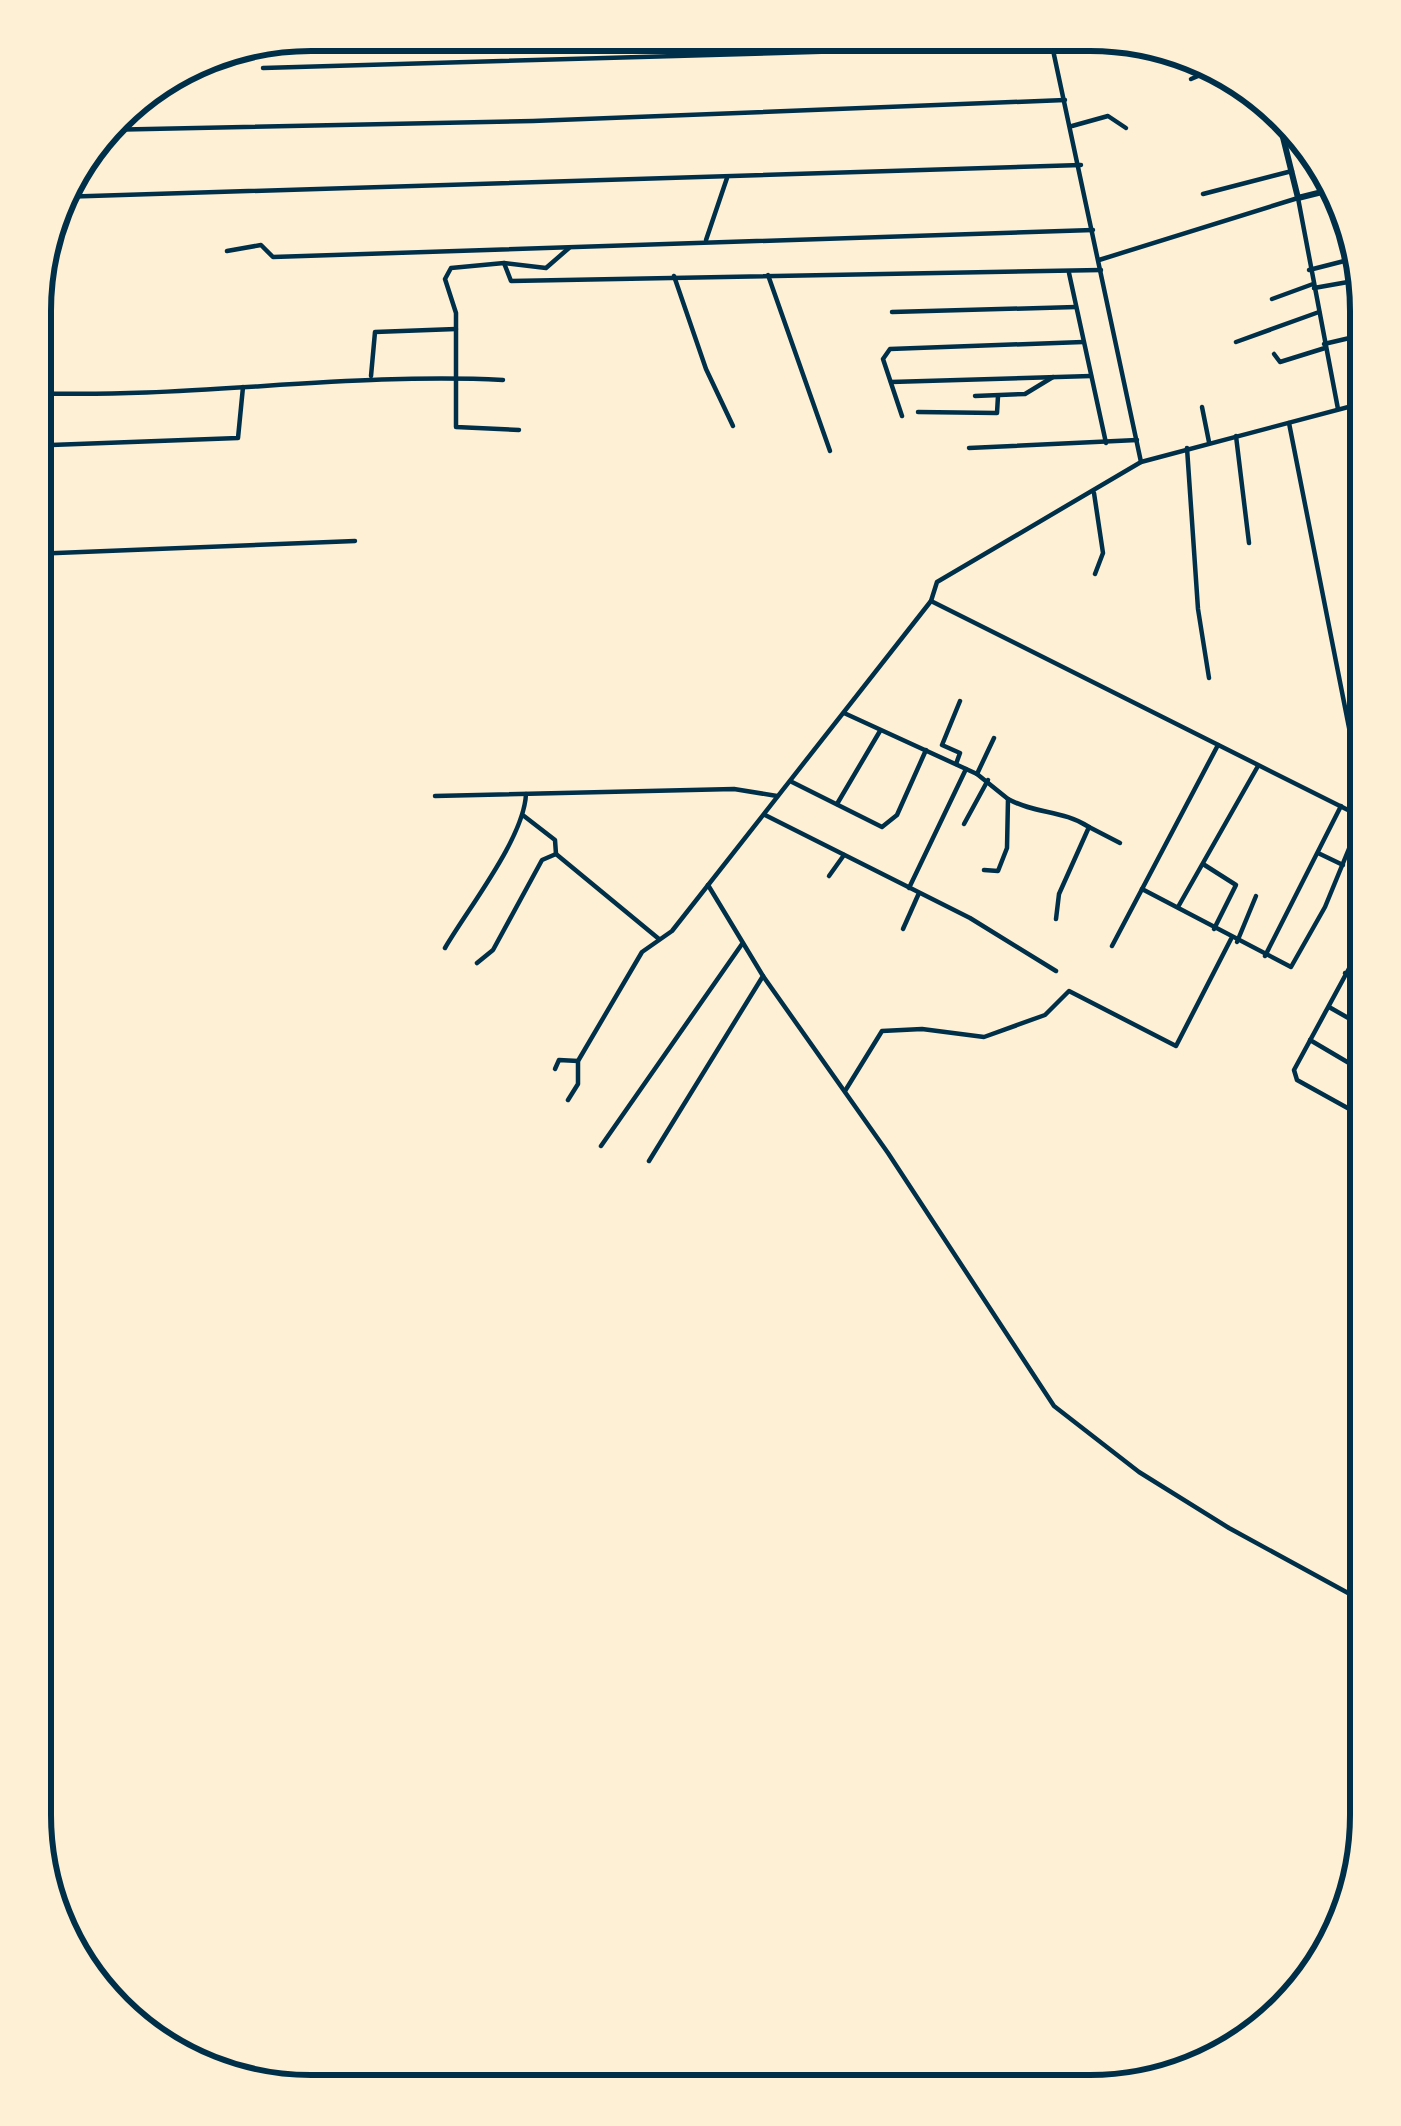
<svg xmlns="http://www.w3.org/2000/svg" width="1401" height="2126" viewBox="0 0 1401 2126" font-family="Ubuntu,sans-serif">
	<rect width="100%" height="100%" fill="#fdf0d5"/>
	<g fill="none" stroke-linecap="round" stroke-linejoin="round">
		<g stroke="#003049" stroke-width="4.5">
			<polyline points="1050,36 1141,462"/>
			<polyline points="263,68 1052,45"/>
			<polyline points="1191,79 1217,68"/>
			<polyline points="1072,126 1108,116 1126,128"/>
			<polyline points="101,130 533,121 1065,100"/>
			<polyline points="1203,194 1292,171"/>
			<polyline points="59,197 1081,165"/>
			<polyline points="706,240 727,178"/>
			<polyline points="227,251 261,245 273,257 1093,230"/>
			<polyline points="1099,260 1298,198 1338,409"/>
			<polyline points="504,263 511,281 1101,270"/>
			<polyline points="1309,270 1360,257"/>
			<polyline points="1069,273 1106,443"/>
			<polyline points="768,275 830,451"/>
			<polyline points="674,276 706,369 733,426"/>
			<polyline points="1314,288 1365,279"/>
			<polyline points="1272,299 1313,284"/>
			<polyline points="892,312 1076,307"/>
			<polyline points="1236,342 1319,312"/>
			<polyline points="1324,344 1371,333"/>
			<polyline points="1274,354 1280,362 1325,348"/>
			<polyline points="371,376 375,332 456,329"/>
			<polyline points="891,382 1091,376"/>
			<path d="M32,393C189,399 346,372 503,380"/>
			<polyline points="37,393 37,429 51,445 238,438 243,387"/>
			<polyline points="975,396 1025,394 1053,377"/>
			<polyline points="1351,406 1371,517"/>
			<polyline points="1202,407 1209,442"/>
			<polyline points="918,412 997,413 998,396"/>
			<polyline points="902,416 883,359 890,349 1083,342"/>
			<polyline points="1289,423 1355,758 1371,781"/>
			<polyline points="519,430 456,427 456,313 445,279 451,268 504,263 546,268 569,248"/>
			<polyline points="1236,436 1249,543"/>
			<polyline points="969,448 1137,440"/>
			<polyline points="1187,448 1198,609 1209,678"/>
			<polyline points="1094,493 1103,553 1095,574"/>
			<polyline points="32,554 355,541"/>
			<polyline points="931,601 1362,817 1325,907 1291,967 1142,889"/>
			<polyline points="844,713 977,774 1008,799 1007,848 998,871 984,870"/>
			<polyline points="956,764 960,753 942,745 960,701"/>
			<polyline points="977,774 994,738"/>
			<polyline points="792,782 882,827 897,815 926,750"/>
			<polyline points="435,796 734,789 777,796"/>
			<path d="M1008,799C1035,814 1063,810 1089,827L1059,894L1056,919"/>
			<polyline points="837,804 880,731"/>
			<polyline points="765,815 970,918 1056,971"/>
			<polyline points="524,816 555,840 556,854"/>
			<polyline points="964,824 988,780"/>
			<polyline points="1089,827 1120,843"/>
			<polyline points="1318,853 1343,865"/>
			<polyline points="1203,864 1236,885 1214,929"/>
			<polyline points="829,876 844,855"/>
			<polyline points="909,888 966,769"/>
			<polyline points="32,889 39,1861"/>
			<polyline points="1178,907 1258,766"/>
			<polyline points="903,929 919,893"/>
			<polyline points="1237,942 1256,896"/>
			<polyline points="1112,946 1218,745"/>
			<path d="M445,948C469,907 524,838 526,794"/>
			<polyline points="1265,956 1341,806"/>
			<polyline points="477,963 493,950 542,860 556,854 659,939"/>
			<polyline points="1345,973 1371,987"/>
			<polyline points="763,976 888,1153 1054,1406 1139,1472 1229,1528 1370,1605"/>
			<polyline points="1329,1007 1371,1031"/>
			<polyline points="1310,1040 1371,1076"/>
			<polyline points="555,1069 559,1060 578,1061"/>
			<polyline points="845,1091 882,1031 922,1029 984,1037 1045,1015 1069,991 1176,1046 1231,939"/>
			<polyline points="568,1100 578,1084 578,1061 642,952 672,931 931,601 937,582 1141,462 1371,401"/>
			<polyline points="1371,1121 1297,1080 1294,1070 1371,928"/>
			<polyline points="601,1146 742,944"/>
			<polyline points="649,1161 763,976 708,885"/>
		</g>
		<polyline stroke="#003049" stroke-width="6" points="1275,105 1298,198 1338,188"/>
	</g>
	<path d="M0 0H1401V2126H0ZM311 51H1090A260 260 0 0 1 1350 311V1815A260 260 0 0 1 1090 2075H311A260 260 0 0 1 51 1815V311A260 260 0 0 1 311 51Z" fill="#fdf0d5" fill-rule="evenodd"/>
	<path fill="none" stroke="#003049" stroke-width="6" d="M311 51H1090A260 260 0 0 1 1350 311V1815A260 260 0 0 1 1090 2075H311A260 260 0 0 1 51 1815V311A260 260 0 0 1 311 51Z"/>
</svg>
